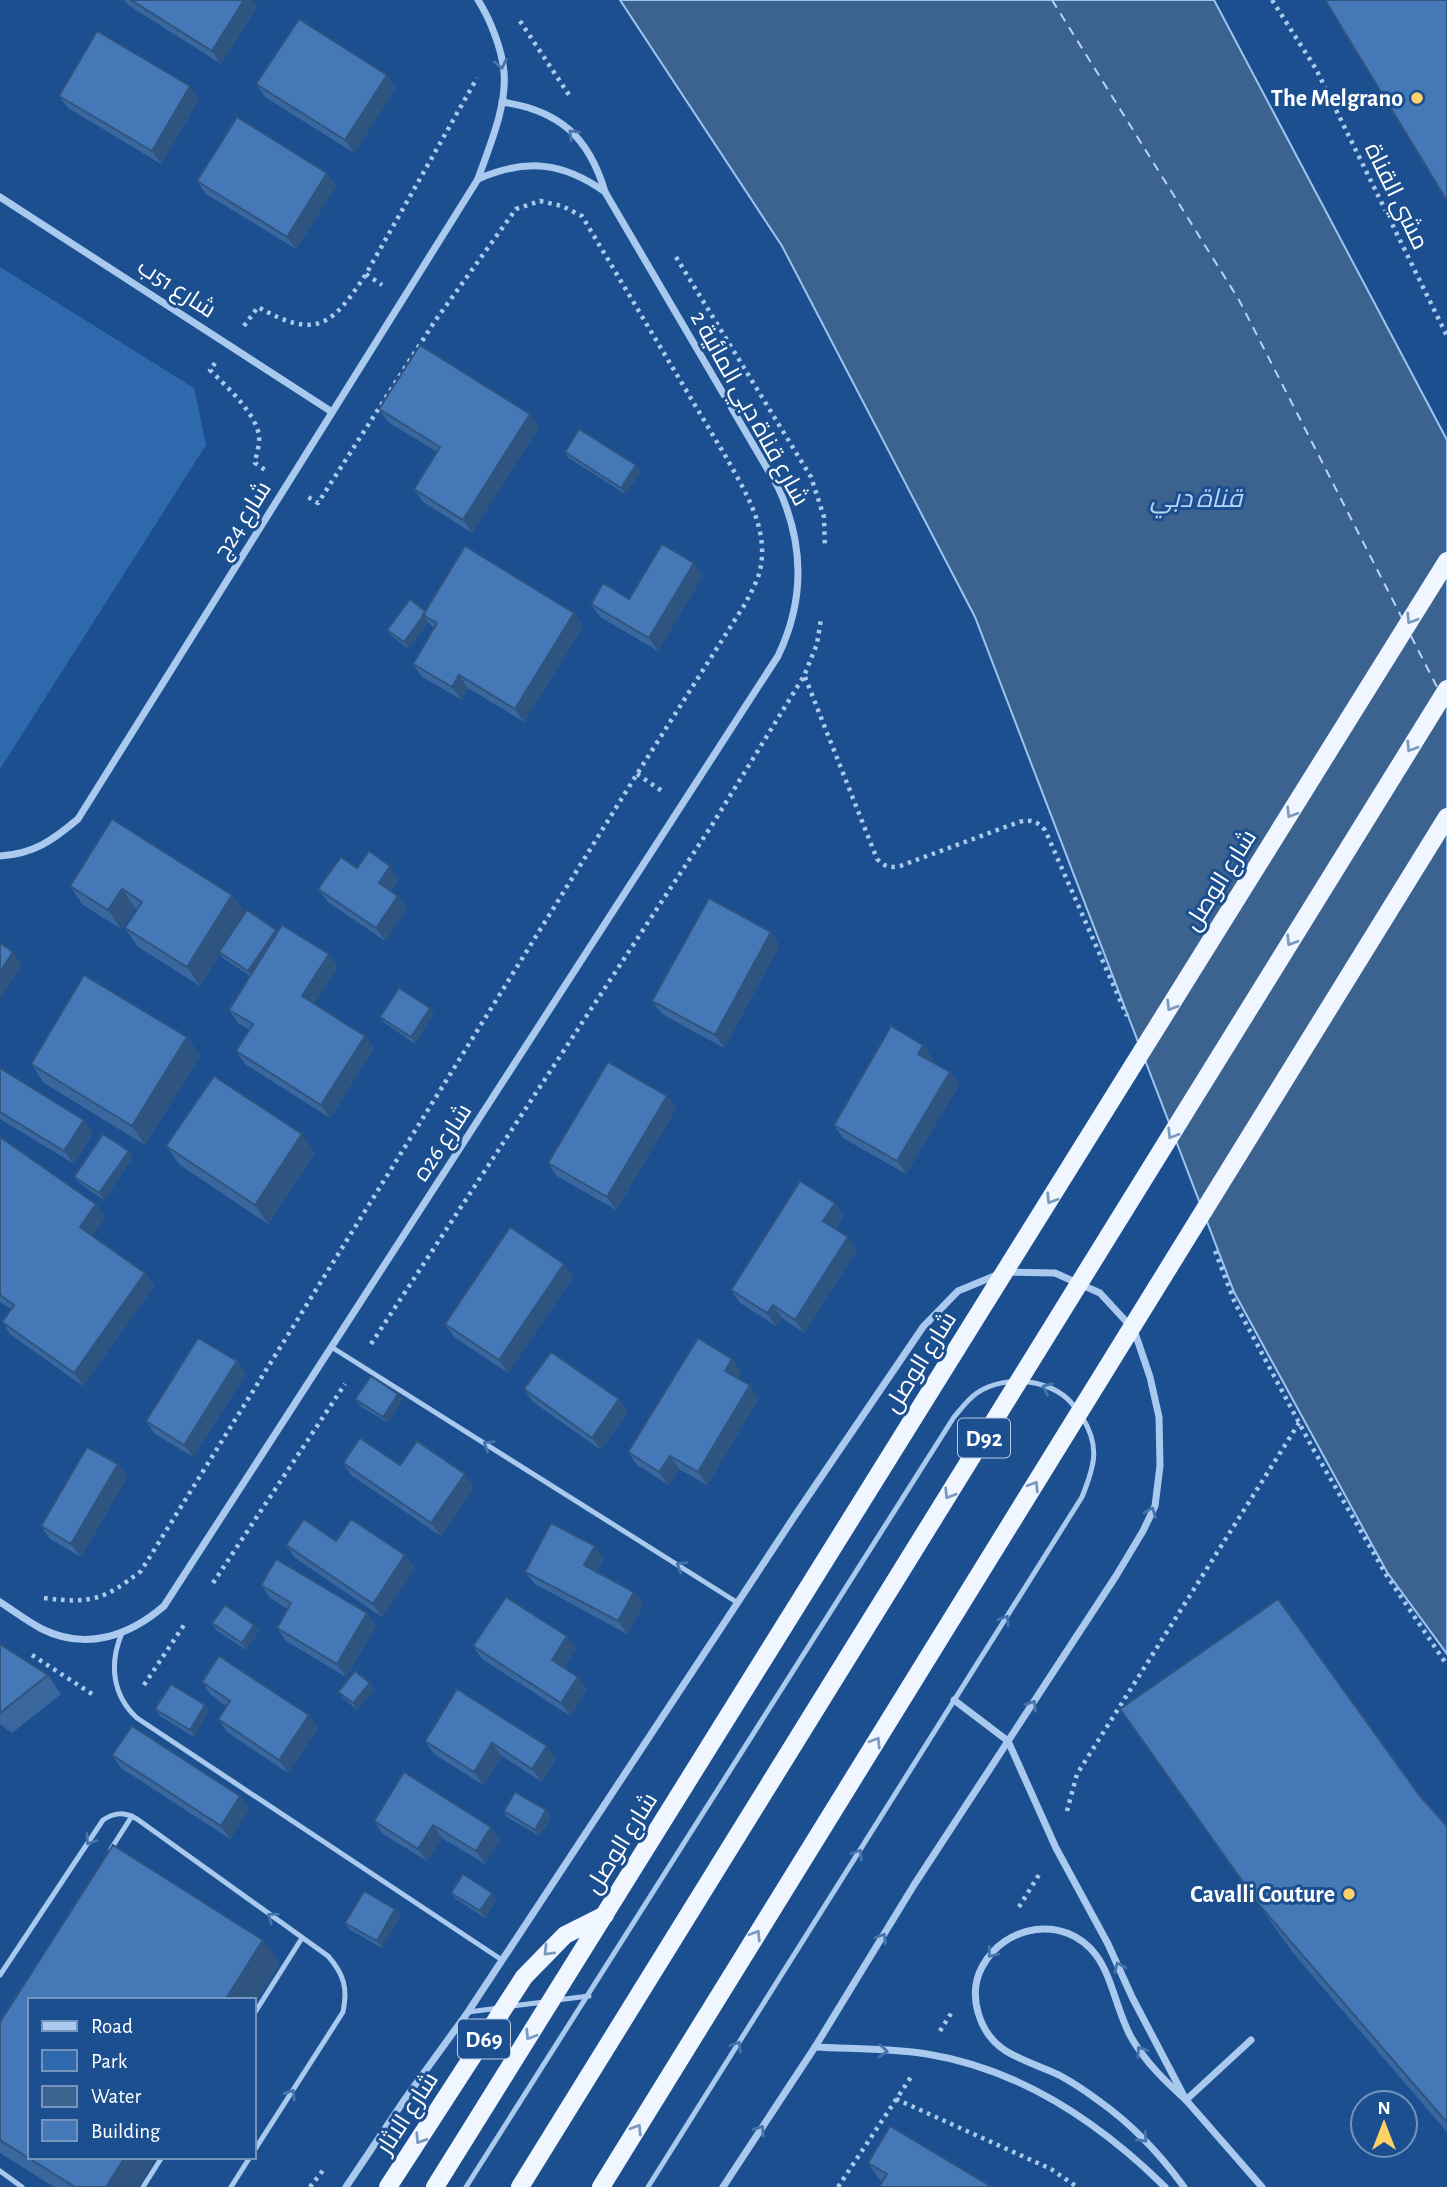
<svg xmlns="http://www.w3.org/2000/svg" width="1447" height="2187" viewBox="0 0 1447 2187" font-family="'Alegreya Sans',Cairo,sans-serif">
	<rect width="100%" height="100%" fill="#1b4f8f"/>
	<polygon fill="#2e69ad" points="0,267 194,388 206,445 0,769"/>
	<polygon fill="#3c6290" stroke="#9cc4f0" stroke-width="2" points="620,0 1214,0 1447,440 1447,1654 1387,1572 1234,1292 975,617 782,246"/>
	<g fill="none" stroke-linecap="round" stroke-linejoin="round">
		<g stroke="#b5d3f5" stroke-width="2" stroke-dasharray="9 7" stroke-linecap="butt">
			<polyline points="1052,0 1239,300 1402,618"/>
			<polyline points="1411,636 1437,687"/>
		</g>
		<g stroke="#a9c9ee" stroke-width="4.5" stroke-dasharray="3.5 5" stroke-linecap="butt">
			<polyline points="1272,0 1316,69 1447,336"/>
			<polyline points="520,21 571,98"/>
			<polyline points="676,257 811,477 824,517 825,548"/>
			<polyline points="366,274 382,285"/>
			<path d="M244,326L258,307C316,340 332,326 366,274L477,78"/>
			<path d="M215,363L210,370C226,386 256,413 259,436C260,444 256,455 255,463L268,472"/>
			<path d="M805,677L877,859C885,867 890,868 900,866L1019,822C1031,819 1037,821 1045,830L1127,1016"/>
			<polyline points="637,774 662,791"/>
			<polyline points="1215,1251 1235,1303 1312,1447 1387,1576 1447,1665"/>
			<polyline points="371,1344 712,825 804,676 817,644 821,619"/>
			<polyline points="213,1583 345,1384"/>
			<path d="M44,1598C90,1604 104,1600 141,1571L637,774L745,604C750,594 756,584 759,574C771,532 746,493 726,457L582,216L562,206L540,201L516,209L435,321L318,503L308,497"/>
			<polyline points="32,1655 95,1696"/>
			<polyline points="144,1685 184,1625"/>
			<polyline points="1067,1811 1077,1774 1299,1423"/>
			<polyline points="1019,1907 1040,1873"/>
			<polyline points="940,2031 952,2012"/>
			<polyline points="896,2099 1051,2169 1077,2187"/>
			<polyline points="310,2187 324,2169"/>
			<polyline points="838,2187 911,2077"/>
		</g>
		<g stroke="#a9c9ee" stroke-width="5">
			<polyline points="333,1348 738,1603"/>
			<path d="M122,1633C109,1663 112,1695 137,1718L502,1960"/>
			<polyline points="111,1849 132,1816"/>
			<path d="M0,1975L103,1820C115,1812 124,1812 137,1819L328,1956C344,1974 348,1989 343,2012L254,2151"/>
			<polyline points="557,2000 589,1996"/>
			<polyline points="512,2006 544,2002"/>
			<polyline points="468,2012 499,2008"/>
			<polyline points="254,2014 302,1938"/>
			<polyline points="0,2171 22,2187"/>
			<polyline points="143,2187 162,2157"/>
			<polyline points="231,2187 250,2157"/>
			<path d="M466,2187L954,1417C961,1409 968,1399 977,1393C1006,1373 1057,1379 1076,1409"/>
			<path d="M648,2187L1082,1497C1094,1467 1101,1447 1082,1417"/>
		</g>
		<g stroke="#a9c9ee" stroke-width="7">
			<path d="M478,179C526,158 563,162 605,192"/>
			<polyline points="0,197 332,412"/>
			<path d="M0,856C34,854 53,840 78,819L478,179C489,147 507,107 504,72C502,49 490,19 478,0"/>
			<path d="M0,1602C14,1611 28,1622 42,1629C86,1651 129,1636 164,1606L778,656C805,600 804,543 778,487L605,192C589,137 559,110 502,102"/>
			<polyline points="954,1700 1008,1741 1056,1848 1108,1944 1132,1997 1186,2100 1262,2187"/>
			<path d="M815,2047C851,2049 890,2048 927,2054C1020,2069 1099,2122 1165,2187"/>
			<polyline points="1186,2100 1251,2040"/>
			<polyline points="346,2187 405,2099 468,2012 796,1514 923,1327 958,1291 1004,1272 1055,1273 1100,1293 1134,1330 1150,1377 1159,1417 1160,1466 1155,1506 1143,1531 1116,1576 914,1885 815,2047 723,2187"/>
			<path d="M1184,2187C1160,2154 1133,2125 1099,2101C1087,2092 1072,2082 1059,2075C1042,2067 1022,2061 1006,2051C979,2034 967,1995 982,1967C1005,1924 1065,1914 1096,1955C1112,1976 1117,2012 1131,2037C1145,2062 1166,2082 1187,2101"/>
		</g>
		<g stroke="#f0f6ff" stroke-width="18">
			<polyline points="388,2187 524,1977 565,1935 605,1915"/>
			<polyline points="435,2187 1447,561"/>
			<polyline points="520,2187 1447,689"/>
			<polyline points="601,2187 1447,817"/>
		</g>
	</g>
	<g fill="#3a679d">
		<polygon points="124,0 252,0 257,7 221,64 128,5"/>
		<polygon points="256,84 396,88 354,153 265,97"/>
		<polygon points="59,96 199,99 161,164 68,108"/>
		<polygon points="327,173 336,186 296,249 206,194 197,181"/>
		<polygon points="379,409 539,427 472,533 423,502 414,489 437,452 388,422"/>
		<polygon points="565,452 641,472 625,494 569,458"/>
		<polygon points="694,563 703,576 658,651 600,617 591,604 629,599"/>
		<polygon points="425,611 574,613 583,626 524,722 468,688 462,700 422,677 413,664 434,629 428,622 409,649 392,636 387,630"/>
		<polygon points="357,868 399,879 391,891 398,896 407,909 385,941 328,902 318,889"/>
		<polygon points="70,886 232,895 245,913 276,930 278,932 338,967 314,1004 365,1036 374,1048 330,1118 245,1064 236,1051 250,1030 238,1023 229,1010 250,976 223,958 220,954 200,986 138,947 125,928 138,909 135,908 121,929 83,905"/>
		<polygon points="780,945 724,1048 662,1014 652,1001"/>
		<polygon points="434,1014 415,1044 385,1023 380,1017"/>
		<polygon points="187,1037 200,1056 145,1145 44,1083 31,1064"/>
		<polygon points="923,1045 932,1058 930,1061 950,1072 959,1085 906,1174 843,1138 834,1125"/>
		<polygon points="0,1068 93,1133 74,1164 0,1119"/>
		<polygon points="667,1096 676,1109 616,1210 557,1176 548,1163"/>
		<polygon points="0,1137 96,1204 105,1217 92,1236 145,1273 154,1286 83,1386 11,1335 2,1322 11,1309 0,1302"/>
		<polygon points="166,1146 315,1153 268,1224 180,1165"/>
		<polygon points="133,1157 104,1200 79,1183 74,1177"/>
		<polygon points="835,1203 844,1216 836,1229 857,1250 804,1333 782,1318 776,1326 740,1303 731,1290"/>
		<polygon points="564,1264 573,1277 508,1373 454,1337 445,1324"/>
		<polygon points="732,1359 741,1372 738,1378 759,1398 707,1485 679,1469 669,1485 637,1465 628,1452"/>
		<polygon points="237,1361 246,1374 193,1457 155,1434 146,1421"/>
		<polygon points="524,1389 628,1412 601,1450 533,1402"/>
		<polygon points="398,1394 402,1400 388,1423 360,1406 355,1399"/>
		<polygon points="343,1463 474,1487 441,1536 352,1476"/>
		<polygon points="118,1464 127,1477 81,1557 50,1539 41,1526"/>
		<polygon points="336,1541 405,1555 415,1568 382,1617 295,1558 286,1545"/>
		<polygon points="604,1559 596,1572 634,1592 643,1605 627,1634 535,1584 525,1572"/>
		<polygon points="261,1585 367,1613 376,1626 346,1677 286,1641 277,1628 288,1609 270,1598"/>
		<polygon points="212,1623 259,1631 246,1650 216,1630"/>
		<polygon points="567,1636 576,1649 564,1668 578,1677 587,1690 570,1716 482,1659 473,1646"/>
		<polygon points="0,1644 48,1675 61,1694 12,1733 0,1724"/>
		<polygon points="202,1682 309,1715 318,1728 288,1773 227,1732 218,1719 226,1706 211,1695"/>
		<polygon points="375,1690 357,1710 343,1698 338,1692"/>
		<polygon points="205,1705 209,1711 194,1737 160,1716 155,1709"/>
		<polygon points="425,1741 547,1746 556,1759 542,1782 502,1756 483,1785 434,1754"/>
		<polygon points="112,1755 240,1796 249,1809 230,1839 121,1768"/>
		<polygon points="1153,1756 1420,1796 1447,1826 1447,2132 1293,1953"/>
		<polygon points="404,1772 500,1840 485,1864 442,1838 427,1861 383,1834 374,1821"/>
		<polygon points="546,1810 551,1817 540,1836 508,1818 504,1811"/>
		<polygon points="451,1893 496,1900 485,1918 456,1899"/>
		<polygon points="395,1909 400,1916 382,1948 349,1929 345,1923"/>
		<polygon points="263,1940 280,1964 254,2005 254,2000 138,2187 54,2187 0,2153 0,2022"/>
		<polygon points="868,2163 992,2187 882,2183"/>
	</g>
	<g fill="#305480">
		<polygon points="244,0 252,0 257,7 221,64 212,51"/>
		<polygon points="387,75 396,88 354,153 345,140"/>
		<polygon points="190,86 199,99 161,164 152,151"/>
		<polygon points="327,173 336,186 296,249 287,237"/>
		<polygon points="530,414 539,427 472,533 463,520"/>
		<polygon points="636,465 641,472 625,494 621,488"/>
		<polygon points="694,563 703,576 658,651 649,638"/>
		<polygon points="574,613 583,626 524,722 515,709"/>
		<polygon points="424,616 428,622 409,649 404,642"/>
		<polygon points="459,675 468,688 462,700 452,687"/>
		<polygon points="390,866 399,879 388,896 379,883"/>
		<polygon points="122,889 135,908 121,929 108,910"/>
		<polygon points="232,895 246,914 219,952 220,954 200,986 187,967"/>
		<polygon points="398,896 407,909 385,941 376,928"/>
		<polygon points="276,930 281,936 253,978 248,971"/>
		<polygon points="771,932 780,945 724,1048 715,1035"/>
		<polygon points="13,952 22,965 0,999 0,972"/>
		<polygon points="329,954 338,967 311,1009 302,996"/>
		<polygon points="430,1008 434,1014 415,1044 411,1037"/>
		<polygon points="365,1036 374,1048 330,1118 321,1105"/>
		<polygon points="187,1037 200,1056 145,1145 132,1126"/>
		<polygon points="923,1045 932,1058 927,1067 918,1054"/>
		<polygon points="950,1072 959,1085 906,1174 897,1161"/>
		<polygon points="667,1096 676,1109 616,1210 607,1197"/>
		<polygon points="84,1120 93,1133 74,1164 64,1151"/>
		<polygon points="302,1134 315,1153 268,1224 255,1205"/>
		<polygon points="129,1151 133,1157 104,1200 99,1193"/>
		<polygon points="835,1203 844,1216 832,1234 823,1221"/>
		<polygon points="96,1204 105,1217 89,1240 80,1227"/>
		<polygon points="848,1237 857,1250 804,1333 795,1320"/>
		<polygon points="564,1264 573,1277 508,1373 499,1360"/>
		<polygon points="145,1273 154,1286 83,1386 74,1373"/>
		<polygon points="773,1305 782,1318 776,1326 767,1313"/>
		<polygon points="732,1359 741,1372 735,1383 725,1371"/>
		<polygon points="237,1361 246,1374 193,1457 184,1445"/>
		<polygon points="750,1385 759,1398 707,1485 698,1472"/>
		<polygon points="398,1394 402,1400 388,1423 383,1417"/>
		<polygon points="619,1399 628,1412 601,1450 592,1438"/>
		<polygon points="670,1456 679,1469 669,1485 659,1472"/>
		<polygon points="118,1464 127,1477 81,1557 71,1544"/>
		<polygon points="465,1474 474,1487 441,1536 431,1523"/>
		<polygon points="595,1546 604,1559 593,1578 584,1565"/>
		<polygon points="405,1555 415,1568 382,1617 373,1604"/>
		<polygon points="634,1592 643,1605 627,1634 618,1621"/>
		<polygon points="367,1613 376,1626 346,1677 337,1664"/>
		<polygon points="254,1625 259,1631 246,1650 242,1643"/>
		<polygon points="567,1636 576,1649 561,1673 552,1660"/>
		<polygon points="578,1677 587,1690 570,1716 561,1703"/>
		<polygon points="370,1683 375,1690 357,1710 353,1703"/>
		<polygon points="205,1705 209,1711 194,1737 190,1730"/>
		<polygon points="309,1715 318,1728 288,1773 279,1760"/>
		<polygon points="492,1743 502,1756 483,1785 474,1772"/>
		<polygon points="547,1746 556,1759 542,1782 532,1769"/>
		<polygon points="240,1796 249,1809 230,1839 221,1826"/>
		<polygon points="546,1810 551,1817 540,1836 535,1830"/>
		<polygon points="433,1825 442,1838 427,1861 418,1849"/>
		<polygon points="491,1827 500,1840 485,1864 476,1851"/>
		<polygon points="492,1893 496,1900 485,1918 480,1911"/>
		<polygon points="395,1909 400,1916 382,1948 377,1941"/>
		<polygon points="263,1940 280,1964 254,2005 254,2000 225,2000"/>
		<polygon points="125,2157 157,2157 138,2187 106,2187"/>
	</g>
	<g fill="#4478b7" stroke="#305480" stroke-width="2">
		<polygon points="131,0 244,0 212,51"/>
		<polygon points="1325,0 1447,0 1447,201"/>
		<polygon points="299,19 387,75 345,140 256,84"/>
		<polygon points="97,31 190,86 152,151 59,96"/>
		<polygon points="237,117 327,173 287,237 197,181"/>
		<polygon points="420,345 530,414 463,520 414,489 440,447 379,409"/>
		<polygon points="579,429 636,465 621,488 565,452"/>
		<polygon points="662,544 694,563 649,638 591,604 603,583 629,599"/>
		<polygon points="465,546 574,613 515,709 459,675 452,687 413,664 437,623 423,615"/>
		<polygon points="410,599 425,611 423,615 424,615 404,642 387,630"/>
		<polygon points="112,819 232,895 187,967 125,928 142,902 122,889 108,910 70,886"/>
		<polygon points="369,851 390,866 379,883 398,896 376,928 318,889 341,857 357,868"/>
		<polygon points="709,898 771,932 715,1035 652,1001"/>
		<polygon points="247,910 276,930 248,971 219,952"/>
		<polygon points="282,925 329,954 302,996 365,1036 321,1105 236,1051 253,1024 229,1010"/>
		<polygon points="0,943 13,952 0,972"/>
		<polygon points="84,975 187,1037 132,1126 31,1064"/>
		<polygon points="399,988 430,1008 411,1037 380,1017"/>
		<polygon points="891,1026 923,1045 918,1054 950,1072 897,1161 834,1125"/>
		<polygon points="608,1062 667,1096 607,1197 548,1163"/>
		<polygon points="0,1068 84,1120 64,1151 0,1112"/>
		<polygon points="214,1076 302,1134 255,1205 166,1146"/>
		<polygon points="103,1134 129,1151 99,1193 74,1177"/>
		<polygon points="0,1137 96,1204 80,1227 145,1273 74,1373 2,1322 14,1305 0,1295"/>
		<polygon points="800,1181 835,1203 823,1221 848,1237 795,1320 773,1305 767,1313 731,1290"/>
		<polygon points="510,1227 564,1264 499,1360 445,1324"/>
		<polygon points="198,1338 237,1361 184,1445 146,1421"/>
		<polygon points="698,1338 732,1359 725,1371 750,1385 698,1472 670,1456 659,1472 628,1452"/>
		<polygon points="551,1352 619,1399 592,1438 524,1389"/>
		<polygon points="371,1376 398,1394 383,1417 355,1399"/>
		<polygon points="360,1438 400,1465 417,1441 465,1474 431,1523 343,1463"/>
		<polygon points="87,1447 118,1464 71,1544 41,1526"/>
		<polygon points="304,1519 336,1541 351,1519 405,1555 373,1604 286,1545"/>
		<polygon points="551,1523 595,1546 584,1565 634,1592 618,1621 525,1572"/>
		<polygon points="276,1559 367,1613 337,1664 277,1628 291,1603 261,1585"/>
		<polygon points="506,1597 567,1636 552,1660 578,1677 561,1703 473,1646"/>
		<polygon points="1278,1599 1420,1796 1447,1826 1447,2122 1437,2111 1260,1906 1120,1709"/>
		<polygon points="225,1605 254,1625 242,1643 212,1623"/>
		<polygon points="0,1644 48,1675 0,1713"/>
		<polygon points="219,1656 309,1715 279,1760 218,1719 230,1701 202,1682"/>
		<polygon points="355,1671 370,1683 353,1703 338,1692"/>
		<polygon points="171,1684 205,1705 190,1730 155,1709"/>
		<polygon points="457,1689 547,1746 532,1769 492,1743 474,1772 425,1741"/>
		<polygon points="132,1726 240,1796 221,1826 112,1755"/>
		<polygon points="404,1772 491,1827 476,1851 433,1825 418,1849 374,1821"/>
		<polygon points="515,1792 546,1810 535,1830 504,1811"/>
		<polygon points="113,1845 263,1940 225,2000 30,2000 30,2157 125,2157 106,2187 75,2187 0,2140 0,2022"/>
		<polygon points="463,1874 492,1893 480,1911 451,1893"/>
		<polygon points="364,1891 395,1909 377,1941 345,1923"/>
		<polygon points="890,2126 992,2187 879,2187 887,2174 868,2163"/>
	</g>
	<defs><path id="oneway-chevron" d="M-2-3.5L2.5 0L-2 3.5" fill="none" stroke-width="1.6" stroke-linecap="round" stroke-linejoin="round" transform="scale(1.75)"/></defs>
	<g stroke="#4674ac">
		<use href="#oneway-chevron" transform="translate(501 64) rotate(78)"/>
		<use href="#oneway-chevron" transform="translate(573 134) rotate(-135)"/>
		<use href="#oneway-chevron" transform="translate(1047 1388) rotate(-155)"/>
		<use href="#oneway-chevron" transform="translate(488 1445) rotate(-148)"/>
		<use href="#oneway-chevron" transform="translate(1151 1512) rotate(-69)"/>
		<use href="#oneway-chevron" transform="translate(681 1566) rotate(-148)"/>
		<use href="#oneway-chevron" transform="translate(1005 1620) rotate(-58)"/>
		<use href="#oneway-chevron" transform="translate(1032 1705) rotate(-57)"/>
		<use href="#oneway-chevron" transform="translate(90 1840) rotate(124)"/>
		<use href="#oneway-chevron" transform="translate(858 1854) rotate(-58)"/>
		<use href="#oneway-chevron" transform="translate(272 1917) rotate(-144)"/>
		<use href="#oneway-chevron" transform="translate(882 1938) rotate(-58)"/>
		<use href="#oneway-chevron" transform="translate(992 1953) rotate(128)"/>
		<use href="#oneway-chevron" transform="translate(1119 1967) rotate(-114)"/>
		<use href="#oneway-chevron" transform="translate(737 2046) rotate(-58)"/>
		<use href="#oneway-chevron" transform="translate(883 2051) rotate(3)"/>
		<use href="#oneway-chevron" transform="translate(1141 2051) rotate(-124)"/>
		<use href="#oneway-chevron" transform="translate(291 2094) rotate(-57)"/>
		<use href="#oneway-chevron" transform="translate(760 2130) rotate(-57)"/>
		<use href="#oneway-chevron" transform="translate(1143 2138) rotate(46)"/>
	</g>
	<g stroke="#7b9ac1">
		<use href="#oneway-chevron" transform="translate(1411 619) rotate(122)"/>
		<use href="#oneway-chevron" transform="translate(1411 747) rotate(122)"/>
		<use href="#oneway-chevron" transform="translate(1291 813) rotate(122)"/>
		<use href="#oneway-chevron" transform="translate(1291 941) rotate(122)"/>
		<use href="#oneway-chevron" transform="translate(1171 1006) rotate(122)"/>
		<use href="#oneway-chevron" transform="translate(1172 1134) rotate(122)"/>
		<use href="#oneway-chevron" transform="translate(1051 1199) rotate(122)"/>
		<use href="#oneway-chevron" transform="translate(1034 1486) rotate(-58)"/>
		<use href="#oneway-chevron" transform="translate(949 1494) rotate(122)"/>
		<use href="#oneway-chevron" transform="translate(876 1742) rotate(-58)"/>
		<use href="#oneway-chevron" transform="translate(756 1935) rotate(-58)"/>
		<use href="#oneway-chevron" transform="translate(548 1951) rotate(135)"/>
		<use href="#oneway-chevron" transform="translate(530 2035) rotate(122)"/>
		<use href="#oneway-chevron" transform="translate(637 2129) rotate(-58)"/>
		<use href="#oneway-chevron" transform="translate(420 2139) rotate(123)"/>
	</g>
	<g fill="#ffd166" stroke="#1b4f8f" stroke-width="2.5">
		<circle cx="1417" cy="98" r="7"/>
		<circle cx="1349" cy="1894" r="7"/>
	</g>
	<g text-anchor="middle" stroke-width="6" stroke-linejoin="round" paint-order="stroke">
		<g fill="#1b4f8f" stroke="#bbcadd" stroke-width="2">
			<rect x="958" y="1418.5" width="52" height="39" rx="5"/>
			<rect x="458" y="2019.5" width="52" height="39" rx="5"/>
		</g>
		<g font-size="23" font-weight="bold" fill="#fff">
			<text x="984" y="1446">D92</text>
			<text x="484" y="2047">D69</text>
		</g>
		<g font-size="24" font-weight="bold" fill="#fff" stroke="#1b4f8f" text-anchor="end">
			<text x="1403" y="106">The Melgrano</text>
			<text x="1335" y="1902">Cavalli Couture</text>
		</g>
		<g font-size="24" fill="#fff" stroke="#1b4f8f">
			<text transform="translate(1397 196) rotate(64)" y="8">مشي القناة</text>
			<text transform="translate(177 288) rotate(33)" y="8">شارع 51ب</text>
			<text transform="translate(750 408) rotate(61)" y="8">شارع قناة دبي المائية 2</text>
			<text transform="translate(242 520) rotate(-58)" y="8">شارع 24ج</text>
			<text transform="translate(1220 880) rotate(-58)" y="8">شارع الوصل</text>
			<text transform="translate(442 1142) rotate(-57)" y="8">شارع 26ه</text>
			<text transform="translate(920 1362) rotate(-58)" y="8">شارع الوصل</text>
			<text transform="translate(621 1843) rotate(-58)" y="8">شارع الوصل</text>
			<text transform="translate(407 2113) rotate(-57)" y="8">شارع الاثار</text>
		</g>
		<g font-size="26" font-style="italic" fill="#b5d3f5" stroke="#1b4f8f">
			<text x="1196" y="507">قناة دبي</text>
		</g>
	</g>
	<rect x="28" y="1998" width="228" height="161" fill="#1b4f8f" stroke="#7695bc" stroke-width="2"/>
	<rect x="42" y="2021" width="35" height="10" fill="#a9c9ee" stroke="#7695bc" stroke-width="2"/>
	<text x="91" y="2033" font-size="21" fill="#ffffff">Road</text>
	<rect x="42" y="2050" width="35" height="21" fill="#2e69ad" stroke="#7695bc" stroke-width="2"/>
	<text x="91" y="2068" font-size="21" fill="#ffffff">Park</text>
	<rect x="42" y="2086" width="35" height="21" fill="#3c6290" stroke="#7695bc" stroke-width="2"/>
	<text x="91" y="2103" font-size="21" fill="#ffffff">Water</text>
	<rect x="42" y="2120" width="35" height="21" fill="#4478b7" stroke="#7695bc" stroke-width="2"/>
	<text x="91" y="2138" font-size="21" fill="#ffffff">Building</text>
	<g transform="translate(1384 2124)"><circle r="33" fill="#1b4f8f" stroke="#7695bc" stroke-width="2"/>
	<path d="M0-5L12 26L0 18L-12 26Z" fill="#ffd166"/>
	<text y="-10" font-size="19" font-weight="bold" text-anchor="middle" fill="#ffffff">N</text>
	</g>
</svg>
